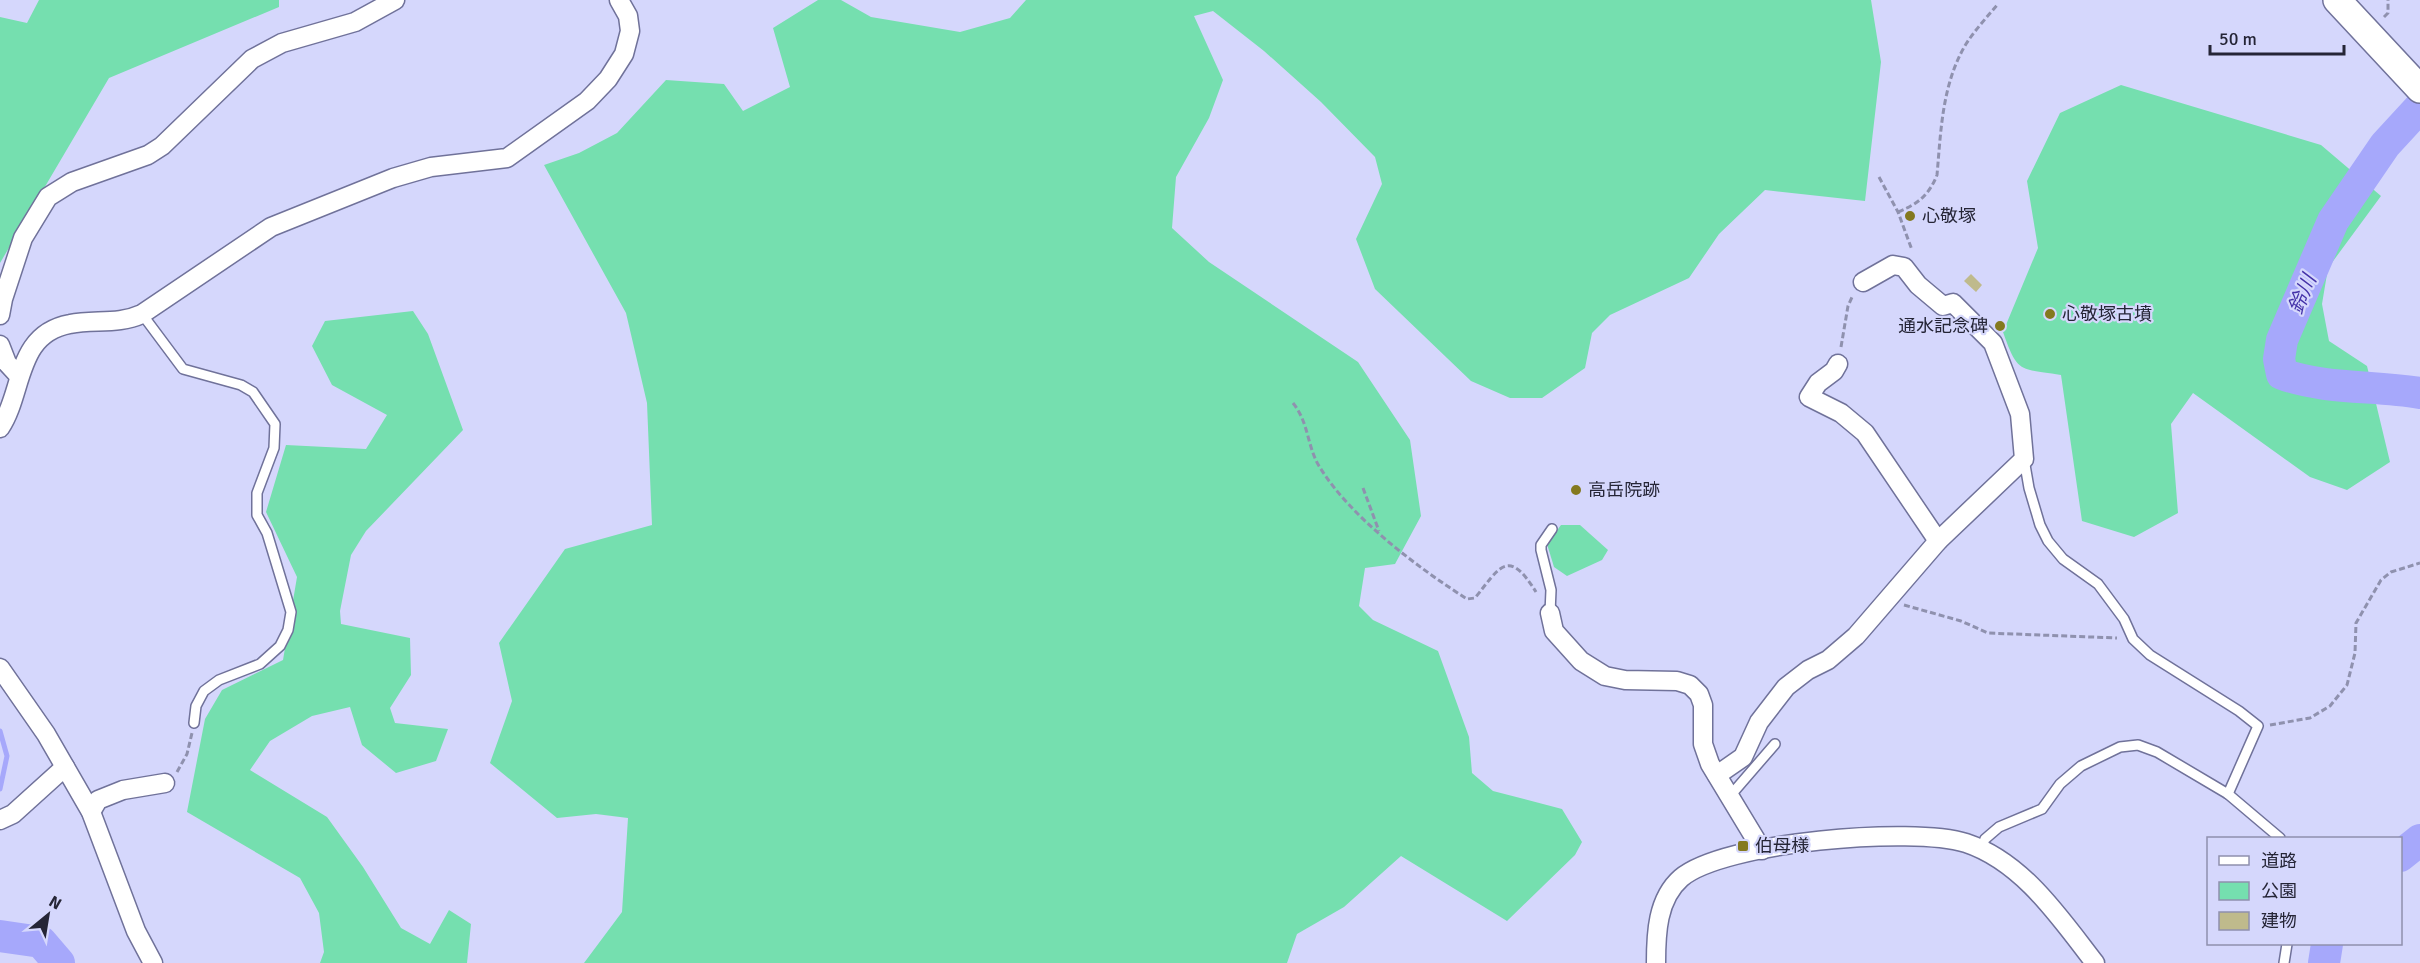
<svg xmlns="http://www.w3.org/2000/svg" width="2420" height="963" viewBox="0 0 2420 963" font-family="Signika,'Noto Sans JP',sans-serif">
	<rect width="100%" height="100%" fill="#d5d7fc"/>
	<g fill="#75dfaf">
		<polygon points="39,0 279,0 279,7 109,78 0,263 0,17 27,23"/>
		<polygon points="818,0 841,0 871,17 960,32 1010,18 1026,0 1871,0 1881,62 1865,201 1765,190 1719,234 1689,278 1610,315 1592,333 1585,368 1542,398 1510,398 1471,381 1375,289 1356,239 1382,184 1375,157 1321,102 1264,51 1213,11 1194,16 1223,80 1209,118 1176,177 1172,228 1209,262 1358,362 1410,440 1421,516 1395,564 1365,568 1359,606 1373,620 1438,651 1469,737 1472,773 1493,791 1562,809 1582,842 1575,855 1507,921 1401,856 1344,907 1297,934 1287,963 584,963 622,912 628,818 596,814 557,818 490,763 512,701 499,643 565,549 652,525 647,403 626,313 544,165 579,153 617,133 666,80 724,84 743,111 790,87 773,28"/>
		<path d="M2121,85L2321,145L2381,196L2328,268L2322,304L2329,341L2367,366L2390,462L2347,490L2310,477L2193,393L2171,424L2178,513L2134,537L2082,521L2061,375C2020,368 2018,375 2003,332L2038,248L2027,181L2060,113Z"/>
		<polygon points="413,311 428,334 463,430 366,531 351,555 340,611 341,624 410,638 411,675 390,708 395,723 448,729 436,761 396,773 362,745 350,707 312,716 270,741 250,770 327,817 363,867 401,928 430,944 449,910 471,924 467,963 320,963 324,952 319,913 300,878 187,812 205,719 222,690 283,660 297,577 266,512 286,445 366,449 387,415 332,385 312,346 325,321"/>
		<polygon points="1561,525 1580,525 1608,550 1602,560 1567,576 1554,567 1547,544"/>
	</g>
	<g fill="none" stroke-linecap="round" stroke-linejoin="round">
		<polyline stroke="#a6a8fb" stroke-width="5" points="0,731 7,756 0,789"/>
		<g stroke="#a6a8fb" stroke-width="32">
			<path d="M2420,107L2385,145L2333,221L2282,340L2279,359L2282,374C2327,390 2374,385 2420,393"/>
			<polyline points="2400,856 2420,840"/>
			<polyline points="0,936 41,942 59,963"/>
			<polyline points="2324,963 2327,944"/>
		</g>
	</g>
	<polygon fill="#bfba8c" points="1971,274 1982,285 1976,292 1964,281"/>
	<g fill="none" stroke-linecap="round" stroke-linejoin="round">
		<g stroke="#70729a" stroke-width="12">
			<g id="lane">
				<polyline points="142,314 183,369 241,385 253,392 275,424 274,448 257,493 257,515 267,533 291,612 288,630 280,646 260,664 219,680 204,691 196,706 194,723"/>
				<polyline points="2024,459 2029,488 2040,525 2048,541 2063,559 2098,584 2124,619 2133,639 2150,655 2239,711 2258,726 2228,794"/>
				<polyline points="1550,613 1551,590 1541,550 1541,545 1552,529"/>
				<polyline points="1730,796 1775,744"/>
				<polyline points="1981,849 1985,839 1999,827 2042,809 2060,784 2081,766 2120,747 2138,745 2157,752 2228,794 2280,838"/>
				<polyline points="2284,963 2287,944"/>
			</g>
		</g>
		<g stroke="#70729a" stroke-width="21">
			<g id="street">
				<polyline points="0,315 3,299 23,238 48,197 72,182 148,155 162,146 252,59 282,43 355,22 395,0"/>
				<polyline points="0,345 7,363 18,375"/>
				<polyline points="1838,364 1834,371 1818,383 1809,397 1841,413 1865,433 1938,541"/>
				<path d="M0,428C24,392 15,334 70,324C94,319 118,325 142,314L271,227L393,178L431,167L507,158L587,101L608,79L624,54L630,31L628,16L619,0"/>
				<polyline points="1550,613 1554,631 1581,661 1605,676 1625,680 1677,681 1690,685 1699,694 1703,705 1703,744 1710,764 1762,850"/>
				<polyline points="0,668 46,734 91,812 136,931 153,963"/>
				<polyline points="1717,775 1743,757 1759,722 1786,687 1808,670 1828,660 1856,636 1938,541 2024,459 2020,414 1993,343 1953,303 1943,306 1918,285 1904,267 1893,265 1863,282"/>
				<polyline points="91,812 98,800 123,790 165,783"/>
				<polyline points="0,820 13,814 65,767"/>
				<path d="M1656,963C1656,934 1657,899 1681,878C1723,842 1913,826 1966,843C2023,862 2060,918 2095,963"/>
			</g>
		</g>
		<g stroke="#70729a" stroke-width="30">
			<polyline id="secondary" points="2337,0 2420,89"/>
		</g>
		<g stroke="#8f91ae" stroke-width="3" stroke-dasharray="6 3" stroke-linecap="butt">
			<polyline points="2384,17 2388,13 2388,0"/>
			<polyline points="1879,177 1898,212 1912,250"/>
			<path d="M1898,212C1918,204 1929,195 1937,175C1941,130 1942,84 1966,44C1975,30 1987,17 1998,4"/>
			<polyline points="1841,347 1848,306 1853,295"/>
			<path d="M1293,403C1309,423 1307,446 1319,466C1350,517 1417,567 1467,599L1475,598C1500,567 1508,547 1536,592"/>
			<polyline points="1363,488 1379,531"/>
			<polyline points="1904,605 1961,621 1988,633 2117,638"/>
			<polyline points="2270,725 2310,718 2330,706 2347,685 2355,653 2356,623 2381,580 2391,572 2420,563"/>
			<polyline points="177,772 187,754 192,733"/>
		</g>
		<use href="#lane" stroke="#fff" stroke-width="9"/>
		<use href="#street" stroke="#fff" stroke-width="18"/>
		<use href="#secondary" stroke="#fff" stroke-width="27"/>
	</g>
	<g fill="#84791f" stroke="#d5d7fc" stroke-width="2">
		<circle cx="1910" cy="216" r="6"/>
		<circle cx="2050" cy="314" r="6"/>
		<circle cx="2000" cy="326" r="6"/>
		<circle cx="1576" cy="490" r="6"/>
		<rect x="1737" y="840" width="12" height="12" rx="3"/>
	</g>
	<g text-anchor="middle" stroke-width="4.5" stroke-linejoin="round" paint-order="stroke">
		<g font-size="18" fill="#252536" stroke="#d5d7fc" text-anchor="start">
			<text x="1922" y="222">心敬塚</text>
			<text x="2062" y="320">心敬塚古墳</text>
			<text x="1988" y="332" text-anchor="end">通水記念碑</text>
			<text x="1588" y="496">高岳院跡</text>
			<text x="1755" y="852">伯母様</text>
		</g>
		<g font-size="20" font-style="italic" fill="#4432a8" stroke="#d5d7fc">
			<text transform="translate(2302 294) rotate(-67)" y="7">鈴川</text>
		</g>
	</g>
	<rect x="2207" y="837" width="195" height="108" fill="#d5d7fc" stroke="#8f90ad" stroke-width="1.5"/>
	<rect x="2219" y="856" width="30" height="9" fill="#ffffff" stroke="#8f90ad" stroke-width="1.5"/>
	<text x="2261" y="867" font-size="18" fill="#252536">道路</text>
	<rect x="2219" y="882" width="30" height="18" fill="#75dfaf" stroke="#8f90ad" stroke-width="1.5"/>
	<text x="2261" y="897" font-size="18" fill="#252536">公園</text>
	<rect x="2219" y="912" width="30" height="18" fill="#bfba8c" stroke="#8f90ad" stroke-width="1.5"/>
	<text x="2261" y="927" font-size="18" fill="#252536">建物</text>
	<g transform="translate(48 915) rotate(30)" stroke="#d5d7fc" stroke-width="4.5" paint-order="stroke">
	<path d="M0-4.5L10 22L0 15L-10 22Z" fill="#252536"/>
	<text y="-9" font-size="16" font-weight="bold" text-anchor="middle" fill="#252536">N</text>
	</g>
	<path d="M2210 45v9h134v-9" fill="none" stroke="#252536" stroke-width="3"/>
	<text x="2219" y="45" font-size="18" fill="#252536" stroke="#d5d7fc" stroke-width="4.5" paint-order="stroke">50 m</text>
</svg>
